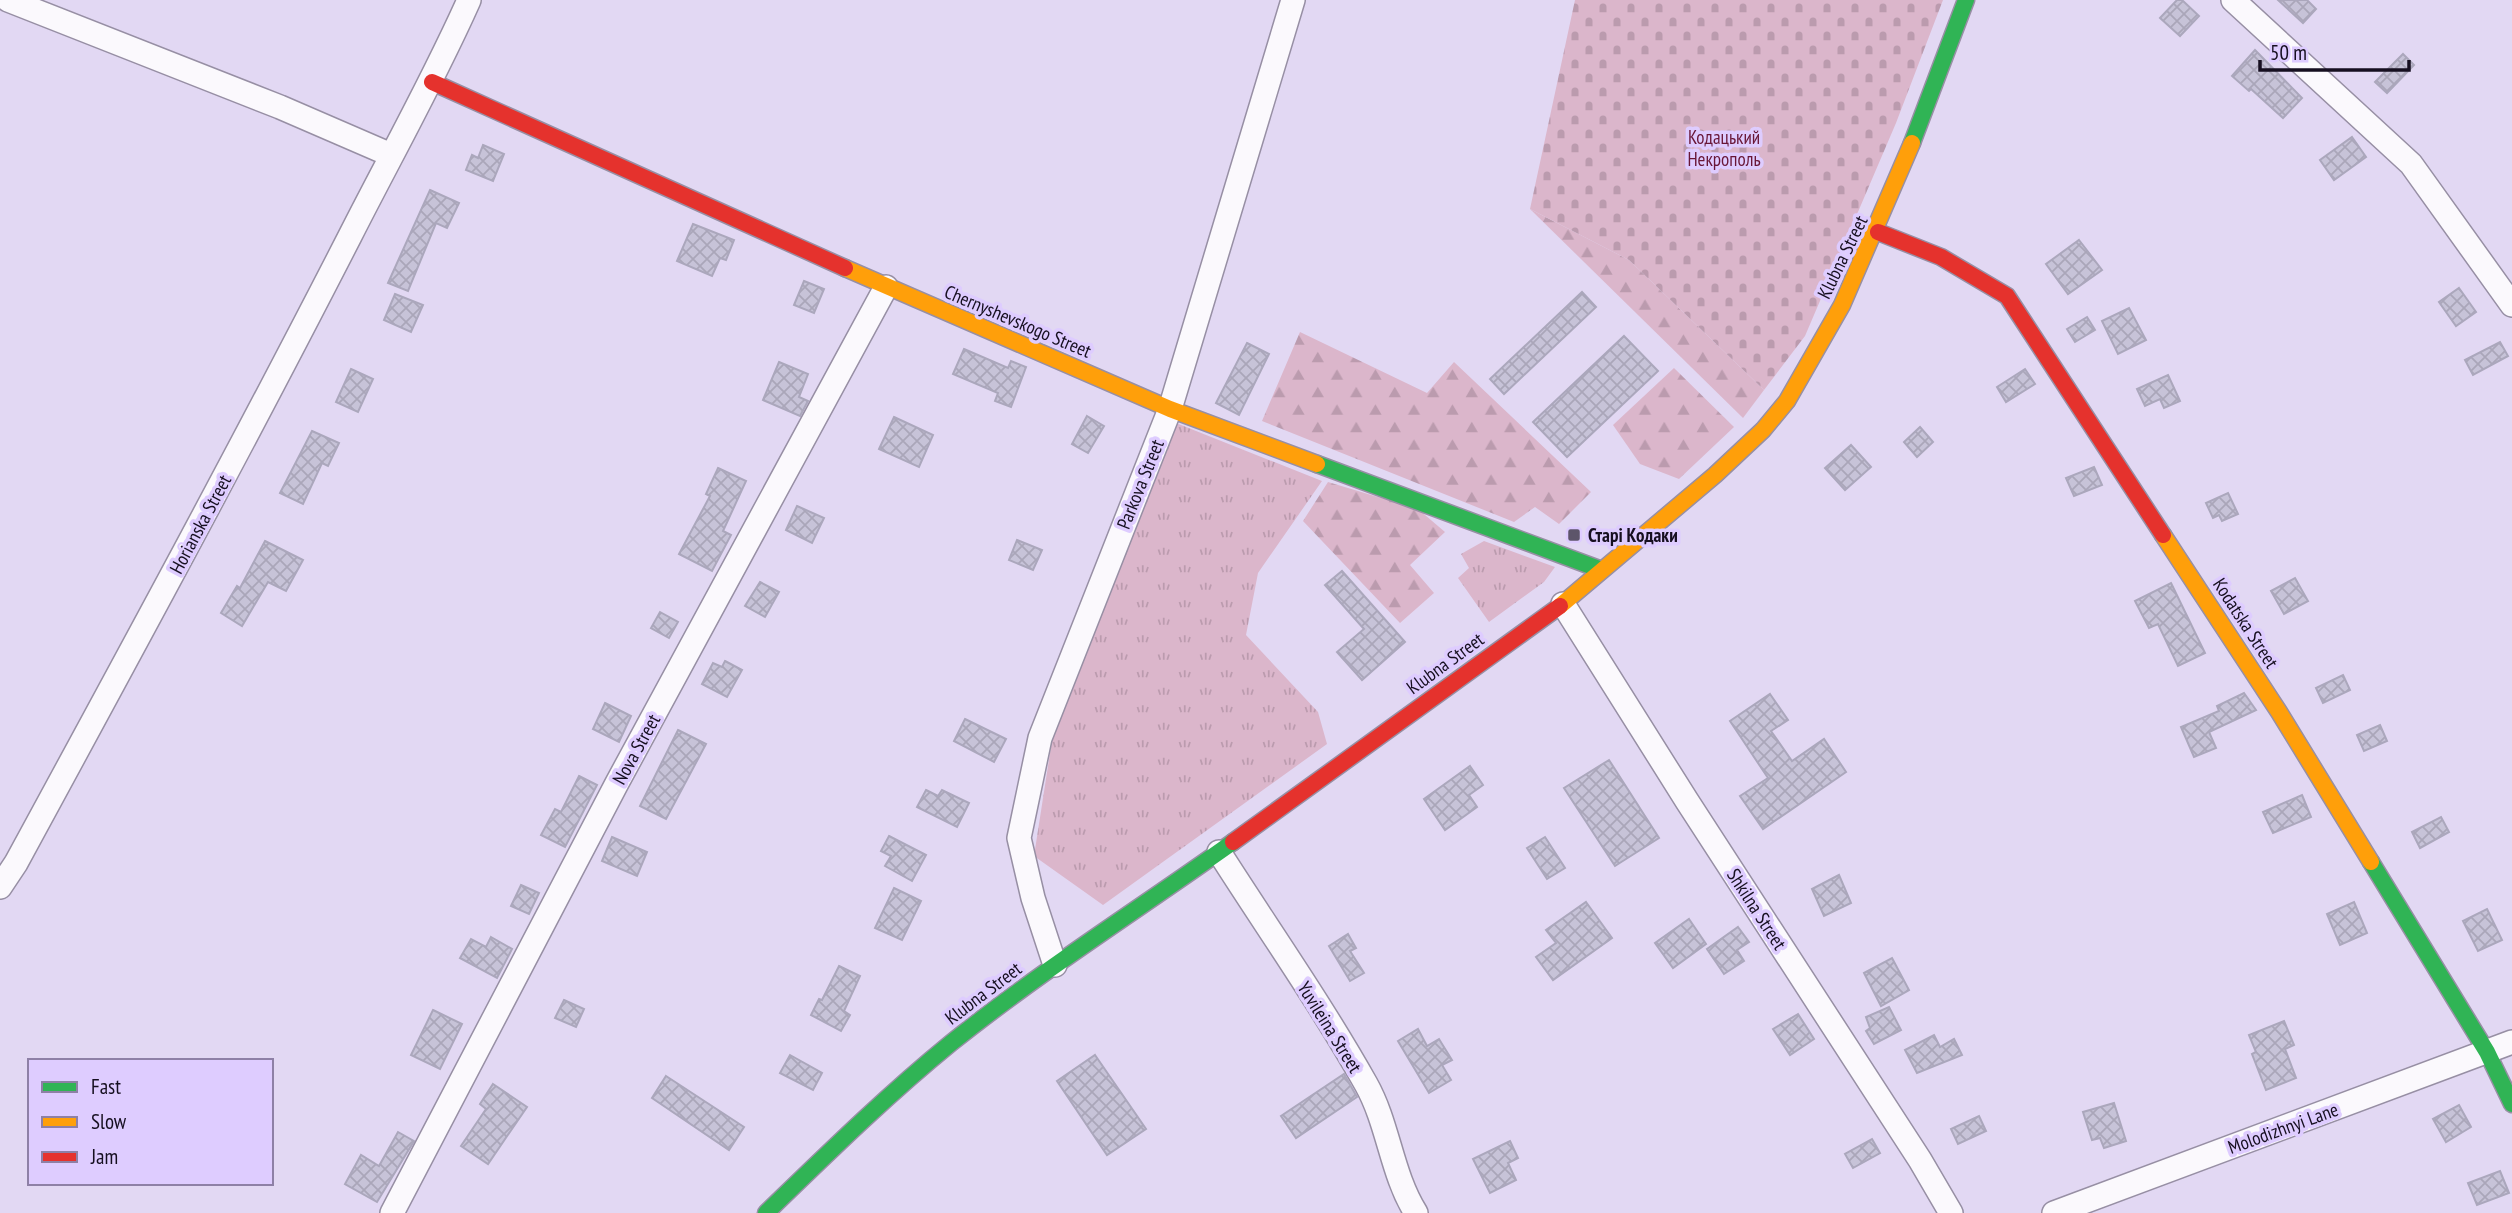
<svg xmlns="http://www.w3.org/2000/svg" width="2512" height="1213" viewBox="0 0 2512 1213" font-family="'PT Sans Narrow',sans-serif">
	<defs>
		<pattern id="grass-tufts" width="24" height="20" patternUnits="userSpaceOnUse" patternTransform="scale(1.75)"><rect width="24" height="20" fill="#dbb6cb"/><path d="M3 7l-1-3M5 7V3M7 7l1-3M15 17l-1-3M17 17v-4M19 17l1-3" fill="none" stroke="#bb9bae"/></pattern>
		<pattern id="forest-firs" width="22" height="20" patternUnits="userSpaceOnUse" patternTransform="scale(1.75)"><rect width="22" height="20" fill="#dbb6cb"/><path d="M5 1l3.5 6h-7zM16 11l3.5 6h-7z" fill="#bb9bae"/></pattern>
		<pattern id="cemetery-stones" width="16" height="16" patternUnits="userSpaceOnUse" patternTransform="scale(1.75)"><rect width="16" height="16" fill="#dbb6cb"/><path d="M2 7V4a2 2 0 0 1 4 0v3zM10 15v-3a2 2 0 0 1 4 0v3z" fill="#bb9bae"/></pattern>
		<pattern id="building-cross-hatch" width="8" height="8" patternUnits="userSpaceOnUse" patternTransform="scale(1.75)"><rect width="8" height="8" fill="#c7c3d8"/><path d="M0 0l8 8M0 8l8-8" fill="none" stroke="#aaa6b9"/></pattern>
	</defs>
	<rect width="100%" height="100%" fill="#e2d8f3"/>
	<g fill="url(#grass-tufts)">
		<polygon points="1171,421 1322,481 1258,573 1246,635 1318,712 1327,744 1103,905 1034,856 1053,734"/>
		<polygon points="1484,541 1555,567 1544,582 1489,622 1458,578 1469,568 1461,554"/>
	</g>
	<g fill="url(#forest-firs)">
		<polygon points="1530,209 1629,260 1764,390 1743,418"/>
		<polygon points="1300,332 1427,393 1454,362 1591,492 1559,524 1535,507 1514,522 1262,421"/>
		<polygon points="1674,368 1734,427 1679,479 1640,464 1613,425"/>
		<polygon points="1328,482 1418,509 1445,532 1410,565 1434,593 1400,623 1303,521"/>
	</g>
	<polygon fill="url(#cemetery-stones)" points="1575,0 1943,0 1896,123 1805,336 1764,390 1629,260 1530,209"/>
	<g fill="url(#building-cross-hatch)" stroke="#aba7bc" stroke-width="2">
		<polygon points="2177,0 2182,0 2199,16 2180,36 2160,18"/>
		<polygon points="2278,0 2307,0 2316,9 2303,23"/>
		<polygon points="2255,50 2302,98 2283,118 2251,89 2249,91 2232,76"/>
		<polygon points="2403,54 2414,65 2387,93 2375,82"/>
		<polygon points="2352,137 2366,157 2334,180 2320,160"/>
		<polygon points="483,145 504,154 493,181 466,170 472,155 478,158"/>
		<polygon points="430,190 459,203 447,228 436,223 408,291 388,283"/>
		<polygon points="693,224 734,240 726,260 720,258 712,276 677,261"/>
		<polygon points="2079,240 2102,270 2068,294 2046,264"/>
		<polygon points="804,281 824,289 814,313 794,305"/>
		<polygon points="2459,288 2476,312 2456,326 2439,302"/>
		<polygon points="1582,292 1596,307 1504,394 1490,379"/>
		<polygon points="395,294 423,305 411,332 384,320"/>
		<polygon points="2129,308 2146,340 2118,354 2102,321"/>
		<polygon points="2087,317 2095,330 2075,342 2067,329"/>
		<polygon points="1624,336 1658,371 1567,457 1533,422"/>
		<polygon points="2500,342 2508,356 2473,375 2465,360"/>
		<polygon points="1247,343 1269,354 1239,415 1216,403"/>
		<polygon points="964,349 1008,368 1011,361 1026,367 1011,407 995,401 998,393 953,374"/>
		<polygon points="779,362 808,374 799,397 808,401 800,416 763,400"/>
		<polygon points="351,369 373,379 358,412 336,402"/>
		<polygon points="2025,369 2035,384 2006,402 1997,387"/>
		<polygon points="2168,375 2180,401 2164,408 2160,399 2145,406 2137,389"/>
		<polygon points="1087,416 1104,426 1088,453 1072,444"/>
		<polygon points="894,417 933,435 919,467 879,449"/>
		<polygon points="1920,427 1933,442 1917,457 1904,442"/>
		<polygon points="312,431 339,443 328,466 322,463 303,504 280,493"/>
		<polygon points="1851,445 1871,467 1845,490 1825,468"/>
		<polygon points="2094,467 2102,485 2074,496 2066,478"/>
		<polygon points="718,468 746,481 723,531 731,535 712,571 679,554 710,496 706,494"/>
		<polygon points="2228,493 2238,514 2222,521 2219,515 2213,518 2206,503"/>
		<polygon points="797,506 824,518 812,543 786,530"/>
		<polygon points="1017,540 1042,550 1033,570 1009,560"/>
		<polygon points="265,541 303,560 286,591 268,582 242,626 221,613 237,586 240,588"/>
		<polygon points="1342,571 1405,642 1362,680 1337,652 1364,629 1325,585"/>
		<polygon points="2295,578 2308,601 2284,614 2271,591"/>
		<polygon points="760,582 779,592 765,617 745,606"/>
		<polygon points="2171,583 2205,653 2178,666 2158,624 2149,628 2135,601"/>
		<polygon points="660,612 678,622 669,638 651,628"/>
		<polygon points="725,661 742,670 727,697 702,684 713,663 722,667"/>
		<polygon points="2343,675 2350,690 2323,703 2316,688"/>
		<polygon points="2244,693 2256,710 2209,732 2216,748 2194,757 2181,727 2219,711 2217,706"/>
		<polygon points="1770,694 1788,720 1771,731 1792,761 1824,739 1846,772 1763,829 1740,796 1768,778 1730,721"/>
		<polygon points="605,703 631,716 619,742 593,729"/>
		<polygon points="965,719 1006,739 994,762 954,741"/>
		<polygon points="2380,725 2387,741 2364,751 2357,735"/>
		<polygon points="678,730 706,744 666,819 640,806"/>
		<polygon points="1609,760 1659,838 1615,866 1564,788"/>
		<polygon points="1470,766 1483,785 1469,795 1477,807 1445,830 1424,799"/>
		<polygon points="579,776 597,785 565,847 541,835 555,809 561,812"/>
		<polygon points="926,790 938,796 942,790 969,803 957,827 917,807"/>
		<polygon points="2302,795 2311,817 2273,833 2263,812"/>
		<polygon points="2441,817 2449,832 2420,848 2412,832"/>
		<polygon points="889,836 926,855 912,881 885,866 891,856 881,851"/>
		<polygon points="612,837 647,852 637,876 602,861"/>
		<polygon points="1545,837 1565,868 1547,879 1527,848"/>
		<polygon points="1839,875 1851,903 1824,916 1812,889"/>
		<polygon points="521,885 539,893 529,914 511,906"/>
		<polygon points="894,888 921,901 902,940 875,928"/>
		<polygon points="1586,902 1612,938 1553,980 1536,957 1556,943 1546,930"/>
		<polygon points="2354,902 2367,933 2340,945 2327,914"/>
		<polygon points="2487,909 2502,940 2478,951 2463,921"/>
		<polygon points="1689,919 1706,944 1673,968 1655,943"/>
		<polygon points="1738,927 1749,942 1737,950 1744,961 1724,974 1707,949"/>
		<polygon points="1348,934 1356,948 1350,951 1364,973 1350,981 1329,946"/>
		<polygon points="491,937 512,949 497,978 460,958 471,939 486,947"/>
		<polygon points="1892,958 1909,990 1881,1006 1864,973"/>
		<polygon points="839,966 860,976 844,1011 850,1015 841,1031 811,1015 819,999 822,1000"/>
		<polygon points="564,1000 584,1009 576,1027 555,1018"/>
		<polygon points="1889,1007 1901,1030 1874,1044 1866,1031 1870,1028 1866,1017"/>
		<polygon points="433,1010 462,1024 440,1069 411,1055"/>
		<polygon points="1798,1014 1814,1039 1790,1055 1773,1029"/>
		<polygon points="2284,1021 2294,1045 2285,1049 2296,1078 2266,1090 2252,1054 2256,1052 2249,1035"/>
		<polygon points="1418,1029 1427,1046 1439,1039 1452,1060 1442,1065 1451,1080 1429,1093 1398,1041"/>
		<polygon points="1934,1035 1940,1047 1954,1039 1962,1055 1917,1073 1905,1050"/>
		<polygon points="790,1055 822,1073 813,1090 780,1073"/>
		<polygon points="1095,1055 1146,1129 1107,1155 1057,1081"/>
		<polygon points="1344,1074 1357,1097 1296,1138 1281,1116"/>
		<polygon points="666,1076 744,1127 729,1150 652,1098"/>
		<polygon points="493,1084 527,1107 488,1164 461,1146 486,1109 480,1104"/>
		<polygon points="2114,1103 2126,1141 2104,1148 2100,1138 2092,1140 2083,1112"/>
		<polygon points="2459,1105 2471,1127 2446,1142 2433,1119"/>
		<polygon points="1979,1116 1986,1131 1958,1144 1951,1129"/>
		<polygon points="398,1132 414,1141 377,1202 345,1184 361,1155 379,1166"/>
		<polygon points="1872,1139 1880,1153 1853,1168 1845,1154"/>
		<polygon points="1510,1141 1518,1158 1508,1163 1516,1180 1490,1193 1473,1159"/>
		<polygon points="2500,1171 2509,1193 2477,1205 2468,1183"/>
	</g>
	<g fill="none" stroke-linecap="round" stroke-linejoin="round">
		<g stroke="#978fa4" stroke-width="26">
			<g id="street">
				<polyline points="8,0 280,107 391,155"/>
				<polyline points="2233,0 2411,164 2512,305"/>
				<polyline points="1563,604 1687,801 1920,1160 1951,1213"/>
				<path d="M1219,852C1268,929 1321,1004 1366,1084C1389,1125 1391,1173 1416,1213"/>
				<path d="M0,887L16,863C129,655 242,447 350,236C390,157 433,81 469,0"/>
				<polyline points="1055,965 1033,898 1019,838 1040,738 1170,409 1293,0"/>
				<polyline points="392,1213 617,783 886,287"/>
				<polyline points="2054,1213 2512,1042"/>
			</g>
		</g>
		<g stroke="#978fa4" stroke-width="19">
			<g id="fast">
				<polyline points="1912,143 1966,0"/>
				<polyline points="1317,464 1599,569"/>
				<polyline points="2371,862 2487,1052 2512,1104"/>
				<path d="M766,1213C826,1155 886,1096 951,1043C1041,971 1139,909 1233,842"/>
			</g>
		</g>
		<g stroke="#978fa4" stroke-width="19">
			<g id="slow">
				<polyline points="845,268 1170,409 1317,464"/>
				<polyline points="2163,535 2279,712 2371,862"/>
				<polyline points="1560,606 1715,475 1763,430 1787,401 1842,305 1912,143"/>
			</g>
		</g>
		<g stroke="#978fa4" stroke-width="19">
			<g id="jam">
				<polyline points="432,82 845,268"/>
				<polyline points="1878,232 1941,257 2007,296 2163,535"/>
				<polyline points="1233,842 1560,606"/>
			</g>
		</g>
		<use href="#street" stroke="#fbf9fd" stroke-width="23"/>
		<use href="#fast" stroke="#30b455" stroke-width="16"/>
		<use href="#slow" stroke="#ff9f0a" stroke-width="16"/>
		<use href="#jam" stroke="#e5322d" stroke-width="16"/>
	</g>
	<rect fill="#5d556a" stroke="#deccff" stroke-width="2.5" x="1567" y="528" width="14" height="14" rx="3.5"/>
	<g text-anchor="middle" stroke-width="7" stroke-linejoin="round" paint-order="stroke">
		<g font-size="19" fill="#681637" stroke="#deccff">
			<text x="1724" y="144">Кодацький<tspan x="1724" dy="22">Некрополь</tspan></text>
		</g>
		<g font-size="19" fill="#160f20" stroke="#deccff">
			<text transform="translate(1842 257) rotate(-64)" y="7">Klubna Street</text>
			<text transform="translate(1018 321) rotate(23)" y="7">Chernyshevskogo Street</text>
			<text transform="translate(1140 484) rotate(-68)" y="7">Parkova Street</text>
			<text transform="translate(200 524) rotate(-62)" y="7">Horianska Street</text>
			<text transform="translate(2246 623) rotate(57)" y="7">Kodatska Street</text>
			<text transform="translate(1445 663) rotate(-36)" y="7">Klubna Street</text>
			<text transform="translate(636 749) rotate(-61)" y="7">Nova Street</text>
			<text transform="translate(1757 909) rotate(57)" y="7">Shkilna Street</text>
			<text transform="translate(983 993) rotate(-37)" y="7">Klubna Street</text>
			<text transform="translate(1330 1027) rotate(58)" y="7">Yuvileina Street</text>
			<text transform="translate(2283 1128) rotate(-20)" y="7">Molodizhnyi Lane</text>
		</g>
		<g font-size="19" font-weight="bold" fill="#160f20" stroke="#deccff" text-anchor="start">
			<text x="1588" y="542">Старі Кодаки</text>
		</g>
	</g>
	<rect x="28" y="1059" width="245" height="126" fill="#deccff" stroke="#8e80a6" stroke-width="2"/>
	<rect x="42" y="1082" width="35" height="10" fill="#30b455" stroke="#8e80a6" stroke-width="2"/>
	<text x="91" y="1094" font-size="21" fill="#160f20">Fast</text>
	<rect x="42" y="1117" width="35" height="10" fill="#ff9f0a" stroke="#8e80a6" stroke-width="2"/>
	<text x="91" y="1129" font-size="21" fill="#160f20">Slow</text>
	<rect x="42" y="1152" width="35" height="10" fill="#e5322d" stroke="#8e80a6" stroke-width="2"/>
	<text x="91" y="1164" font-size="21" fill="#160f20">Jam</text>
	<path d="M2260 60v10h149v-10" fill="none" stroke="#160f20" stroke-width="3.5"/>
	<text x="2270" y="60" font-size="21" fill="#160f20" stroke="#deccff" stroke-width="5" paint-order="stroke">50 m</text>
</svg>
